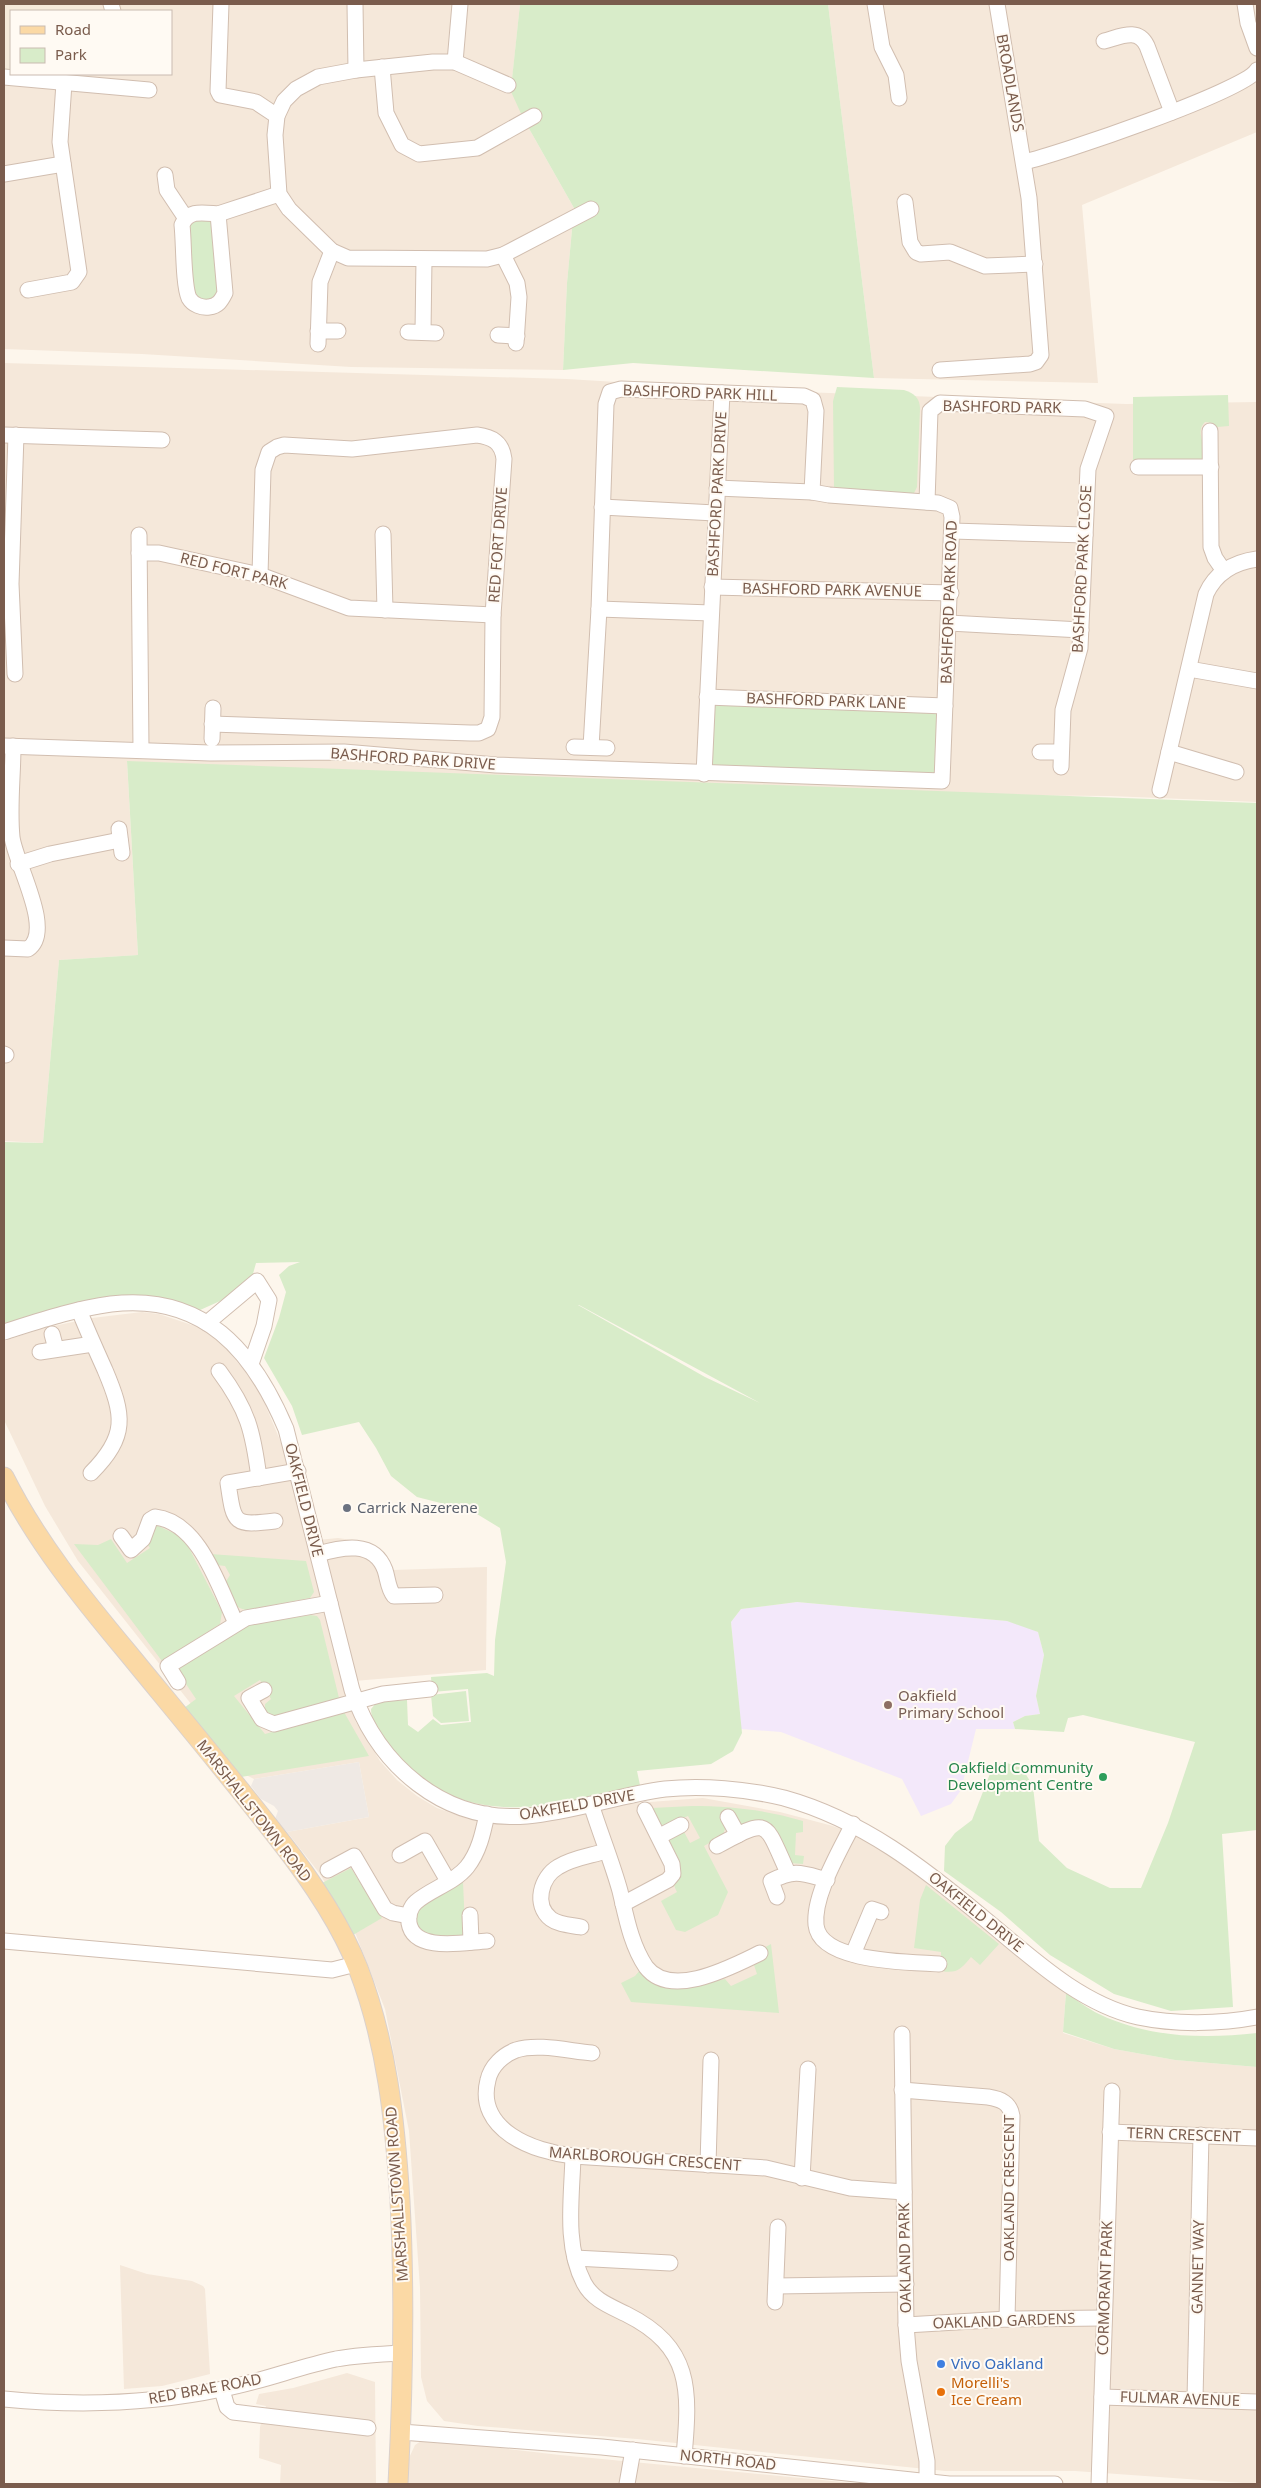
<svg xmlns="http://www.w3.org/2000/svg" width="1261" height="2488" viewBox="0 0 1261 2488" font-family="'Noto Sans',sans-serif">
	<rect width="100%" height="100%" fill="#fdf6ec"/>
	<g fill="#f5e8da" fill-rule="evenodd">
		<path d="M4,4H520L512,80L523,118L574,208L567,283L563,370L351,367L142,354L4,349ZM11,11H171V74H11Z"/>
		<polygon points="828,4 1257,4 1257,132 1082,205 1098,383 874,378"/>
		<polygon points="4,363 567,379 749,390 1126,404 1257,402 1257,802 1110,796 1000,795 127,762 138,955 59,960 43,1143 4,1141"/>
		<polygon points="142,1312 159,1314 201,1328 220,1342 257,1385 282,1445 308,1541 338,1538 366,1542 385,1553 393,1570 487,1567 486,1670 342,1682 356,1722 380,1761 397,1780 417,1796 437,1808 468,1819 497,1824 530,1824 623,1804 703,1798 780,1812 833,1826 874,1842 1066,1993 1063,2033 1114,2049 1175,2060 1257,2067 1257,2484 1075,2471 945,2471 637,2439 478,2426 444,2421 427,2401 421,2377 420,2288 409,2131 385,2009 356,1935 320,1874 287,1832 369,1817 359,1762 254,1779 248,1776 78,1561 45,1506 4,1420 4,1341 44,1328 92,1318"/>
		<polygon points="120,2265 147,2274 192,2281 203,2286 205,2289 210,2374 162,2386 124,2389"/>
		<polygon points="347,2373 375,2382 376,2484 280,2484 281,2465 259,2458 260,2427 266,2406 256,2404 259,2394 293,2388"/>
		<polygon points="424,2439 560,2455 863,2484 408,2484 409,2458 415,2445"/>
	</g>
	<polygon fill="#efe9e4" points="359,1762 369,1817 287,1832 275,1819 278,1811 274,1806 261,1799 251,1786 254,1779"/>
	<polygon fill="#f3e8fa" points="797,1602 1007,1621 1027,1627 1038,1632 1044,1655 1036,1696 1040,1714 1025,1716 1013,1722 1015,1729 976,1729 961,1790 951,1804 921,1816 902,1779 781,1732 741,1729 731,1622 741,1609"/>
	<g fill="#d8ecc9" fill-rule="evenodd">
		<polygon points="520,4 828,4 874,378 633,363 563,370 567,283 574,208 523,118 508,85 512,79"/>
		<polygon points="208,219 211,222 219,289 213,300 201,301 193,291 190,223 193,220"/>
		<path d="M837,387L904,390C914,393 920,398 920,409L917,487L914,493L909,495L834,489L833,401Z"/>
		<path d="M1228,395L1229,426L1217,427L1213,423L1205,422C1194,432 1208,447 1204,459L1199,461L1133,460V397Z"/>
		<polygon points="707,697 945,706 942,781 704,774"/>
		<path d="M127,761L1257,803V1830L1222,1834L1233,2007L1171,2011L1114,1994L1050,1955L1001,1912L944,1871L945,1846L955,1833L972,1820L993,1766L1004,1762L1022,1768L1033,1786L1039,1841L1067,1868L1110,1888H1141L1168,1823L1195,1742L1083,1715L1068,1718L1064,1732L1015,1729L1013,1722L1025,1716L1040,1714L1036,1696L1044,1655L1038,1632L1007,1621L797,1602L741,1609L731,1622L742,1733L733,1751L711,1764L637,1771L641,1790C555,1805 461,1833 397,1754C387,1742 371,1725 371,1709L377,1702L407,1700L408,1725L418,1732L433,1719L441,1725L471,1722L468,1689L432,1692L431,1677L487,1673L494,1676L495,1640L506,1562L500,1528L472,1511L417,1497L391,1476L376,1448L359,1422L302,1435L292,1406L264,1358L279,1318L286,1292L279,1275L289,1266L300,1262L256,1263L249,1288L189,1315L137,1303L4,1332V1142L43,1143L59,960L138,955ZM578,1305H579L760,1403L705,1377Z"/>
		<polygon points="156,1525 180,1536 188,1546 222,1612 220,1624 162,1661 74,1544 98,1545 111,1539 127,1563 150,1548 148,1545 153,1526"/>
		<path d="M210,1554L306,1561L314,1592L310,1598L246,1610C231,1607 230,1595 225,1583L230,1575L225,1566L217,1565Z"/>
		<polygon points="310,1615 317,1616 320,1620 339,1698 274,1716 265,1711 265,1704 271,1699 260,1680 234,1696 265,1734 344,1712 369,1756 241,1777 184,1708 196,1699 178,1672 179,1668 249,1625"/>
		<polygon points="466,1691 469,1721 441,1723 433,1716 431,1695"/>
		<path d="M692,1806C731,1806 766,1810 803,1821V1832L796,1833L795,1855L804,1856L803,1864L790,1863L776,1832L746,1824L726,1826L723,1835L704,1846L728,1892L718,1915L685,1932L676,1930L661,1901L677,1892C671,1881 665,1847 671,1836L683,1830L690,1843L700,1838L688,1816L665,1826L658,1823L652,1808Z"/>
		<polygon points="351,1868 382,1918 353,1935 322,1883"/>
		<polygon points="463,1882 465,1926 463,1935 433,1938 416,1928 416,1910 419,1907"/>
		<path d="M926,1885L999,1944L980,1965L971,1957C961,1969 957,1974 941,1971V1952L914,1948L920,1900Z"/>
		<polygon points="771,1944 779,2013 631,2002 621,1983 635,1976 641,1969 696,1986 725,1979 731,1986 757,1974 754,1965 762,1949"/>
		<path d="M1066,1993C1077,2000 1088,2009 1099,2014C1149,2038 1204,2039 1257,2033V2067L1175,2060L1114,2049L1063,2032Z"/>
	</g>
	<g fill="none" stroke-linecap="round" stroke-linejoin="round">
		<g stroke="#d1beb0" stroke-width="17">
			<g id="minor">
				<polyline points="111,4 113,11"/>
				<polyline points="221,4 218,91 220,95 256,102 277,116"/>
				<polyline points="355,4 356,70"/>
				<polyline points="875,4 882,47 896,75 899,98"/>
				<polyline points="1245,4 1248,23 1257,48"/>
				<path d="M1104,41C1120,37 1138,27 1147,46L1172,112"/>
				<polyline points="455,62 460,4"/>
				<polyline points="382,67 386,113 402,145 419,154 477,148 534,116"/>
				<polyline points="4,77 149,90"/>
				<polyline points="508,85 455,62 433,62 356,70 318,77 296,89 284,101 277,116 275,135 279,194 289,209 332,251 348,258 487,259 503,255 591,209"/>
				<path d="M1024,162C1056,155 1245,91 1257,70"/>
				<polyline points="4,174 63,164"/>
				<polyline points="165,175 167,190 185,217"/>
				<polyline points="905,202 910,242 916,252 921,254 950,252 985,266 1035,264"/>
				<path d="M218,214C204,213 188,209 182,225C184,241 183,285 189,298C193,305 202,308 209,307C218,306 221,301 225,293L218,214L279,194"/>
				<polyline points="503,255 517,283 519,297 516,343"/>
				<polyline points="28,290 72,282 79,272 60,142 64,83"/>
				<polyline points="318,331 338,331"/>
				<polyline points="408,332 436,333"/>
				<polyline points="423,332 424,259"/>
				<polyline points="498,335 517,336"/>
				<polyline points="318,344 320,282 332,251"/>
				<polyline points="940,370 1030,364 1036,362 1041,355 1029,198 997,4"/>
				<polyline points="1210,431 1211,547 1215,558 1224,571"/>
				<polyline points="4,435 162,440"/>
				<polyline points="1138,467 1211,467"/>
				<polyline points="927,502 930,411 940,403 1085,409 1106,416 1088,469 1080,648 1063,710 1061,767"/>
				<polyline points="602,507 715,513"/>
				<polyline points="952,531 1085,535"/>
				<polyline points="383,534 385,610"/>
				<polyline points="139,535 141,750"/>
				<polyline points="139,553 159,553 260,575 349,608 493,615"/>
				<polyline points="712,587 951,593"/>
				<polyline points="599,609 711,613"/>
				<polyline points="949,623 1081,630"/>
				<polyline points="1189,669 1257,681"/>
				<polyline points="15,674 11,584 16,435"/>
				<polyline points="707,697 945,706"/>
				<path d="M212,724L470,733H479L488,729L492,717L493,615L504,459C502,442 492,437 477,435L352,449L284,445L277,447L269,452L263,470L260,575"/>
				<polyline points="212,739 213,708"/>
				<polyline points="4,746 210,753 344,752 496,765 942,781 952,517 950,508 938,503 829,495 812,492 717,488"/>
				<polyline points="574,747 607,748"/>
				<polyline points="591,747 599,609 606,404 610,392 621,389 804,396 813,400 816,411 812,492"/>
				<polyline points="1040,752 1061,752"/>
				<polyline points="1169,752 1236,772"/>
				<polyline points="704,774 722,393"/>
				<path d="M1160,790L1206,594C1216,572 1235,562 1257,559"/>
				<polyline points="119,829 122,853"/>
				<polyline points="18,864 50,854 120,840"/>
				<path d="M4,948L28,949C55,931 15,863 12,837C9,807 13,776 13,746"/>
				<polyline points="4,1054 6,1055"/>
				<path d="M79,1310C87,1330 96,1350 105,1370C124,1415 128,1436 91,1473"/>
				<polyline points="207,1323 257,1281 269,1300 264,1326 251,1364"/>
				<path d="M4,1332C39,1321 74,1309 111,1304C204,1293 253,1351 286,1429L352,1690C378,1766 444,1823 527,1816C574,1812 619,1795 665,1789C702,1785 747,1789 784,1798C863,1820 924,1868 986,1920C1031,1957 1080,2004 1138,2017C1176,2025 1220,2024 1257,2017"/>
				<polyline points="52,1334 56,1349"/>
				<polyline points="40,1352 93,1344"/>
				<path d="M219,1371C248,1410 253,1431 259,1478"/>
				<path d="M275,1521C233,1526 234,1524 228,1483L298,1471"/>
				<path d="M121,1536L131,1550L143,1539L150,1520L155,1517C200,1522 219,1588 236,1623"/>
				<path d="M318,1554C342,1547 374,1540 385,1570C388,1579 388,1589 394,1596L435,1595"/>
				<polyline points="178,1682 168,1666 246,1618 330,1603"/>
				<polyline points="264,1690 249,1698 262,1719 274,1724 383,1694 430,1689"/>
				<path d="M591,1804C600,1833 612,1862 620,1891C626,1916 631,1945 646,1967C671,2000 733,1966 760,1953"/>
				<path d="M487,1814C483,1833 479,1852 467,1867C454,1883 431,1889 416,1902C410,1907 408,1916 409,1923C414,1953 465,1942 487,1941"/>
				<polyline points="728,1817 738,1835"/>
				<path d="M853,1824C840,1851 813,1895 816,1925C820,1963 911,1962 939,1964"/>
				<polyline points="660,1836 681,1825"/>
				<path d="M717,1846C770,1817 764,1820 788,1873"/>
				<polyline points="400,1855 425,1841 448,1881"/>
				<polyline points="328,1870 354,1856 385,1909 393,1913 409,1916"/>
				<path d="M777,1897L771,1881C796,1869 801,1873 827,1880"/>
				<polyline points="623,1904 668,1880 673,1874 672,1864 645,1810"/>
				<polyline points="470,1915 471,1942"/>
				<path d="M581,1927C571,1925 559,1925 551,1919C533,1905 541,1877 558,1867C572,1858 590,1856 606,1851"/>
				<polyline points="4,1941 332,1970 356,1964"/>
				<polyline points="853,1954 872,1909 881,1912"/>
				<polyline points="902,2034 906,2325 909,2361 927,2461 927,2481"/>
				<path d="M592,2053C569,2051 538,2043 516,2050C503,2055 491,2066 488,2080C475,2130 534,2152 573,2156L766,2168L850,2188L904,2192"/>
				<path d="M902,2090L988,2097C1001,2099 1010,2103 1012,2116L1007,2319"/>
				<polyline points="1110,2132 1257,2138"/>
				<path d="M573,2156C572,2197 564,2245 584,2283C593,2300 610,2306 626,2314C692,2347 690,2389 684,2456"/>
				<polyline points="708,2165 711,2060"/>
				<polyline points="802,2178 808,2069"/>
				<polyline points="575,2258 670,2263"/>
				<polyline points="776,2286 906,2284"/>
				<polyline points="775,2302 778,2227"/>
				<polyline points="906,2325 1007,2319 1103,2318"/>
				<polyline points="222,2390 227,2407 233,2412 368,2428"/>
				<polyline points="1102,2397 1257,2402"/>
				<path d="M4,2399C77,2406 151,2404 222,2389C261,2382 298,2367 336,2359C358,2355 381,2354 404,2353"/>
				<polyline points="1195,2399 1201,2135"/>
				<polyline points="401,2432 602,2447 949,2484 1055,2484"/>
				<polyline points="627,2484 633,2450"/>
				<polyline points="1099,2484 1112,2091"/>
			</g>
		</g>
		<g stroke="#dad1cd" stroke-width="21">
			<path id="major" d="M4,1477C36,1541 82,1598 128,1653C178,1714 229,1775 278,1838C308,1876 340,1922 358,1968C387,2043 395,2121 400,2201C405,2296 403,2390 398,2484"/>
		</g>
		<use href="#minor" stroke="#fff" stroke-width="15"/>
		<use href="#major" stroke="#fbd9a5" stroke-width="19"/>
	</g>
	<circle fill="#6b7280" stroke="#fffaf3" stroke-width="2" cx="347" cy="1508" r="5"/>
	<circle fill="#8d6e63" stroke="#fffaf3" stroke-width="2" cx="888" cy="1705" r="5"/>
	<circle fill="#2e9e5b" stroke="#fffaf3" stroke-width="2" cx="1103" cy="1777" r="5"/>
	<circle fill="#3f7fe0" stroke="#fffaf3" stroke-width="2" cx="941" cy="2364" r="5"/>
	<circle fill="#e8710a" stroke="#fffaf3" stroke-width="2" cx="941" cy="2392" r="5"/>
	<g text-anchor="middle" stroke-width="4" stroke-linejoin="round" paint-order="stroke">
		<g font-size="15" fill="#7a5c4d" stroke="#fffaf3">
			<text transform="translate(1010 83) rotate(80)" y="5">BROADLANDS</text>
			<text transform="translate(700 393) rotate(2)" y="5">BASHFORD PARK HILL</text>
			<text transform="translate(1002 407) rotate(1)" y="5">BASHFORD PARK</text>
			<text transform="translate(717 494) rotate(-87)" y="5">BASHFORD PARK DRIVE</text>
			<text transform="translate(498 545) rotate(-86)" y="5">RED FORT DRIVE</text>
			<text transform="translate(1082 569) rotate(-87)" y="5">BASHFORD PARK CLOSE</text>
			<text transform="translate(234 571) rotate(14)" y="5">RED FORT PARK</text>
			<text transform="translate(832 590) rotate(1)" y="5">BASHFORD PARK AVENUE</text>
			<text transform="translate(949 602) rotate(-88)" y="5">BASHFORD PARK ROAD</text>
			<text transform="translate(826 701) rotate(2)" y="5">BASHFORD PARK LANE</text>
			<text transform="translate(413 759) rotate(4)" y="5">BASHFORD PARK DRIVE</text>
			<text transform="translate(304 1500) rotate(76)" y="5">OAKFIELD DRIVE</text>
			<text transform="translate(577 1805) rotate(-10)" y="5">OAKFIELD DRIVE</text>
			<text transform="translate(254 1811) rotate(52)" y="5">MARSHALLSTOWN ROAD</text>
			<text transform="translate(976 1912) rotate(39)" y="5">OAKFIELD DRIVE</text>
			<text transform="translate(1184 2135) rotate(2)" y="5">TERN CRESCENT</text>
			<text transform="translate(645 2159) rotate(4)" y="5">MARLBOROUGH CRESCENT</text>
			<text transform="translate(1009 2188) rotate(-90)" y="5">OAKLAND CRESCENT</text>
			<text transform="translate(397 2194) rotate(-94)" y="5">MARSHALLSTOWN ROAD</text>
			<text transform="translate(905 2258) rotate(-91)" y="5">OAKLAND PARK</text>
			<text transform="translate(1198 2267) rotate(-89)" y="5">GANNET WAY</text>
			<text transform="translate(1105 2288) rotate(-88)" y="5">CORMORANT PARK</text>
			<text transform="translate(1004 2321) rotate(-2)" y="5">OAKLAND GARDENS</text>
			<text transform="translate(205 2389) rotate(-10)" y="5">RED BRAE ROAD</text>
			<text transform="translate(1180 2399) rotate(2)" y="5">FULMAR AVENUE</text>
			<text transform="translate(728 2460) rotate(6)" y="5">NORTH ROAD</text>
		</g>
		<g font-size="15" fill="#5b616d" stroke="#fffaf3" text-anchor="start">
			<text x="357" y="1513">Carrick Nazerene</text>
		</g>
		<g font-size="15" fill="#785e54" stroke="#fffaf3" text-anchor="start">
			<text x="898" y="1701">Oakfield<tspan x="898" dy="17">Primary School</tspan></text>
		</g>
		<g font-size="15" fill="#27864d" stroke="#fffaf3" text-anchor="end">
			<text x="1093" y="1773">Oakfield Community<tspan x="1093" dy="17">Development Centre</tspan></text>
		</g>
		<g font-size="15" fill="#366cbe" stroke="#fffaf3" text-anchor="start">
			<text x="951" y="2369">Vivo Oakland</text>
		</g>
		<g font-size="15" fill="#c56008" stroke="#fffaf3" text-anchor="start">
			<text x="951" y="2388">Morelli's<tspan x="951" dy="17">Ice Cream</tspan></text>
		</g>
	</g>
	<rect width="1261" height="2488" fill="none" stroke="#7a5c4d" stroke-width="10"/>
	<rect x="10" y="10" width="162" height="65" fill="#fffaf3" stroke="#cabbb1"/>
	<rect x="20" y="26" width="25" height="8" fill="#fbd9a5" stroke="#cabbb1"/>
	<text x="55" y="35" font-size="15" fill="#7a5c4d">Road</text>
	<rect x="20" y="48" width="25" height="15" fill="#d8ecc9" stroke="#cabbb1"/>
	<text x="55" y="60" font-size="15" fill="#7a5c4d">Park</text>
</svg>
